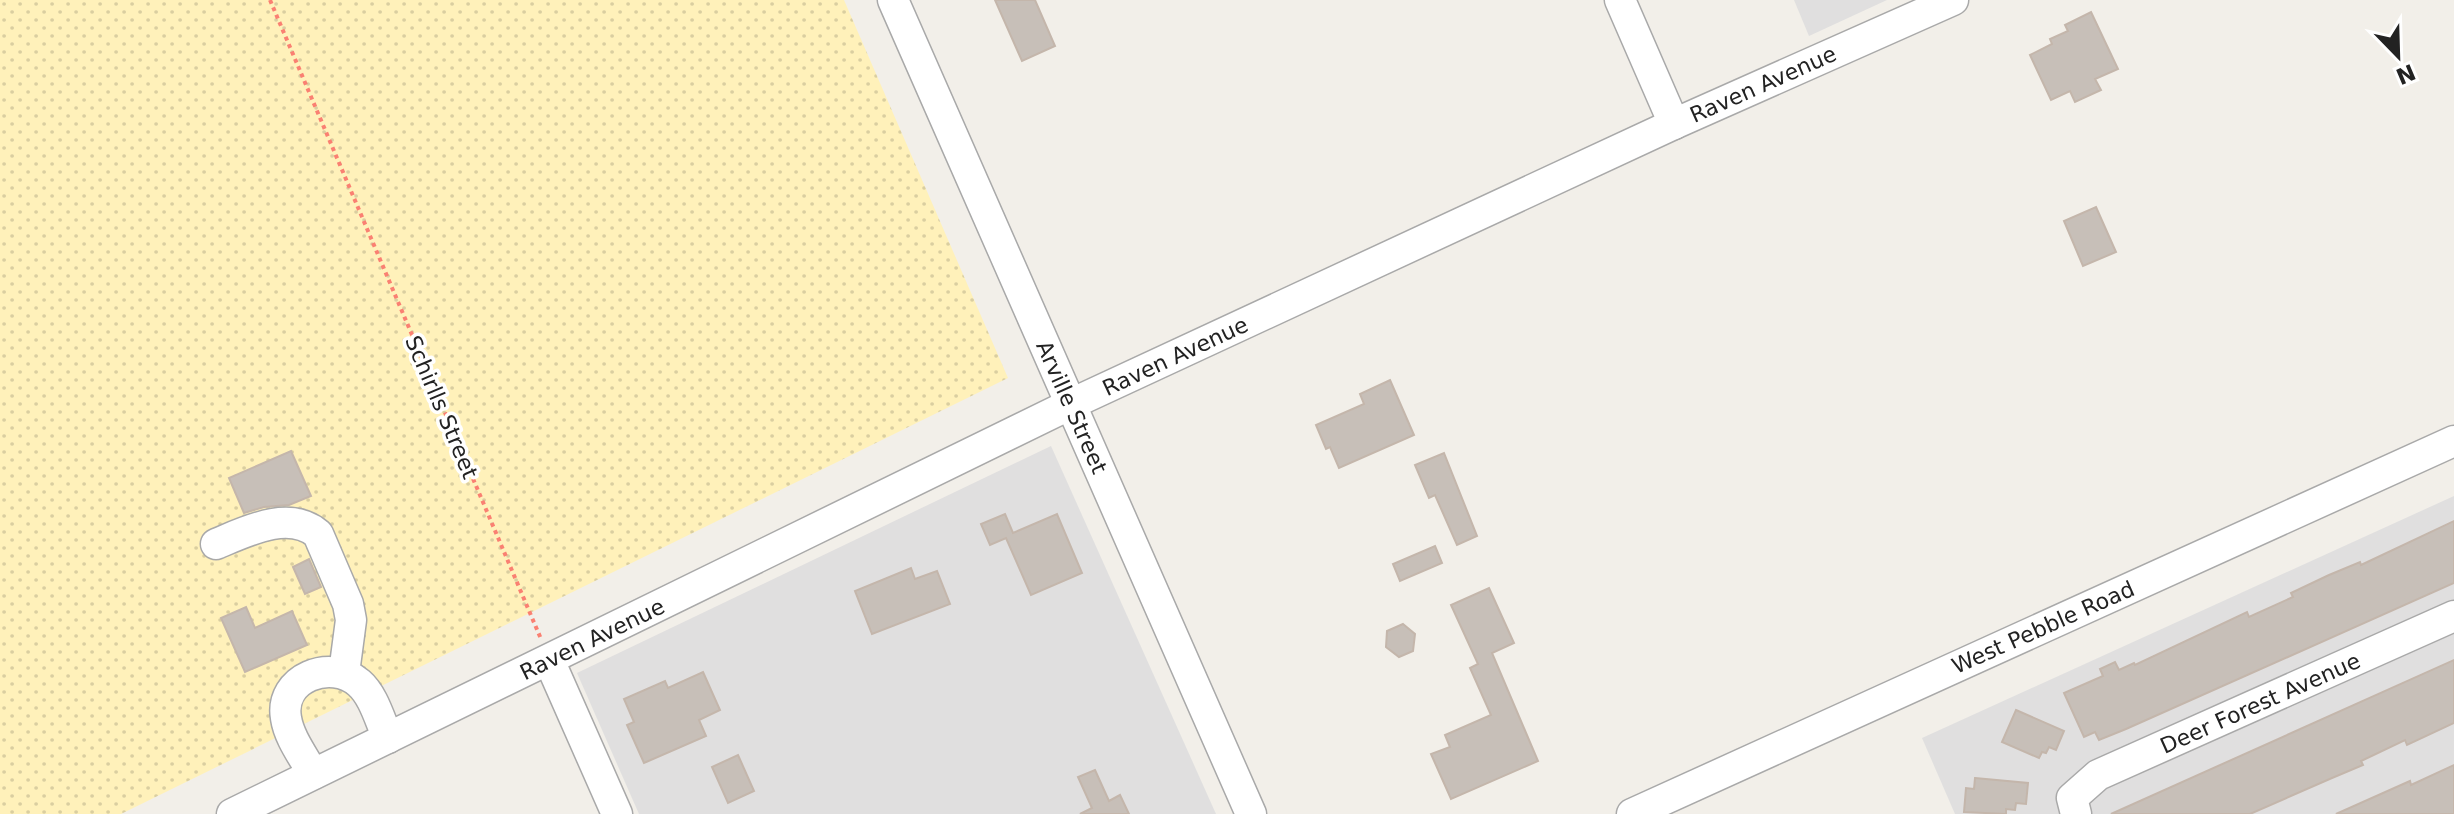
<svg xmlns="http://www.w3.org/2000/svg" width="2454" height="814" viewBox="0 0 2454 814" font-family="'DejaVu Sans',sans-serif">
	<defs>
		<pattern id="sand-dots" width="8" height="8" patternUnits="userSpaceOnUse" patternTransform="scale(2)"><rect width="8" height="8" fill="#fff1ba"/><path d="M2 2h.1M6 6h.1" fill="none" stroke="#dacea0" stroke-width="1.8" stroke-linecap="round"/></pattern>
	</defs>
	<rect width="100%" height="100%" fill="#f2efe9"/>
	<g fill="#e0dfdf">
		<polygon points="1794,0 1887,0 1809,36"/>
		<polygon points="1051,446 1216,814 639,814 577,673"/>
		<polygon points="2454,496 2454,814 1955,814 1922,738"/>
	</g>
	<polygon fill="url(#sand-dots)" points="0,0 844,0 1008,378 121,814 0,814"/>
	<g fill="#c7bfb8" stroke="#c4b6ab" stroke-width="2">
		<polygon points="995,0 1035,0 1055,46 1022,61"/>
		<polygon points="2091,12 2118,69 2095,79 2101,90 2075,102 2070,91 2051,100 2030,55 2052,44 2050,39 2068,31 2065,25"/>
		<polygon points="2096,207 2116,252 2083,266 2064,221"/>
		<polygon points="1390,380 1414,435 1339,468 1330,447 1326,449 1316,425 1364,404 1360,394"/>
		<polygon points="291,451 311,496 289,505 264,507 244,513 229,478"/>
		<polygon points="1444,453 1477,536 1457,545 1435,495 1429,498 1415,465"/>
		<polygon points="1005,514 1013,533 1057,514 1082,573 1031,595 1006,538 990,545 981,524"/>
		<polygon points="2454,521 2454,583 2126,729 2099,740 2095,732 2084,737 2064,693 2103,676 2100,669 2115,662 2119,670 2134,663 2135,665 2247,612 2249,617 2293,597 2291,593 2329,575 2360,562 2361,565"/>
		<polygon points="1435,546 1442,563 1400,581 1393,564"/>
		<polygon points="309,559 321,587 305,594 293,567"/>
		<polygon points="911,568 915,579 937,571 950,604 872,634 855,591"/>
		<polygon points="1489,588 1514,643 1492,653 1538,761 1451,799 1431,754 1450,747 1445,735 1491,715 1470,668 1478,664 1451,605"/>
		<polygon points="246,607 255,628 292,611 307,645 245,672 221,618"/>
		<polygon points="1403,624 1415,634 1413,651 1399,657 1386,647 1387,631"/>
		<polygon points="2454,660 2454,723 2407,745 2405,740 2361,761 2363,765 2332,778 2250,814 2111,814"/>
		<polygon points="703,672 720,710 699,720 706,736 644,763 627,725 634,722 624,699 665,681 668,688"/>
		<polygon points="2016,710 2064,731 2056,750 2049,747 2046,753 2042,752 2039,758 2002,742"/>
		<polygon points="738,755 754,791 728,803 712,767"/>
		<polygon points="2454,765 2454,814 2336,814 2410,781 2411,785"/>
		<polygon points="1095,770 1109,801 1120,795 1129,814 1080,814 1092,808 1078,777"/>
		<polygon points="1975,778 2028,783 2026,804 2016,803 2015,810 2006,809 2006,814 1964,812 1966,788 1974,789"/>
	</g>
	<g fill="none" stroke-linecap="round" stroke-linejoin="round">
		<g stroke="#a9a9a9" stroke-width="33">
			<g id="minor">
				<polyline points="893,0 1251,814"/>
				<polyline points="1620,0 1674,124"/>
				<path d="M216,544C245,532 289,509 318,534L348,604L351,620L344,673"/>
				<polyline points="549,660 617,814"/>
				<path d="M313,774C304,757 289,738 286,718C279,678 331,658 359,683C374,696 380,721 388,738"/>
				<polyline points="232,814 1071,404 1674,124 1953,0"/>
				<polyline points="1632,814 2454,441"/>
				<polyline points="2076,814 2072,798 2098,775 2454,616"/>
			</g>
		</g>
		<polyline stroke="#fa8072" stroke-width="4" stroke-dasharray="4 4" stroke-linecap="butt" points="270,0 541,639"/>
		<use href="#minor" stroke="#fff" stroke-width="30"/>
	</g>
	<g text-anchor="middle" stroke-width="7" stroke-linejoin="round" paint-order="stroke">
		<g font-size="22" fill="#222" stroke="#fff">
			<text transform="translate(1763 84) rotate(-24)" y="8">Raven Avenue</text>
			<text transform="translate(1175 356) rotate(-25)" y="8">Raven Avenue</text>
			<text transform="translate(442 407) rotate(67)" y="8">Schirlls Street</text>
			<text transform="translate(1072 407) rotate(66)" y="8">Arville Street</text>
			<text transform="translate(2043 627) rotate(-24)" y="8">West Pebble Road</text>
			<text transform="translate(592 639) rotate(-26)" y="8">Raven Avenue</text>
			<text transform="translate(2260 703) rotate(-24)" y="8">Deer Forest Avenue</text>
		</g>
	</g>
	<g transform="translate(2398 56) rotate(157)" stroke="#ffffff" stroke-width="6" paint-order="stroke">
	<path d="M0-6L14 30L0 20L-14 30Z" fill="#222222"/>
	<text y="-12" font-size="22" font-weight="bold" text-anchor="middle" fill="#222222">N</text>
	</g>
</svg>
